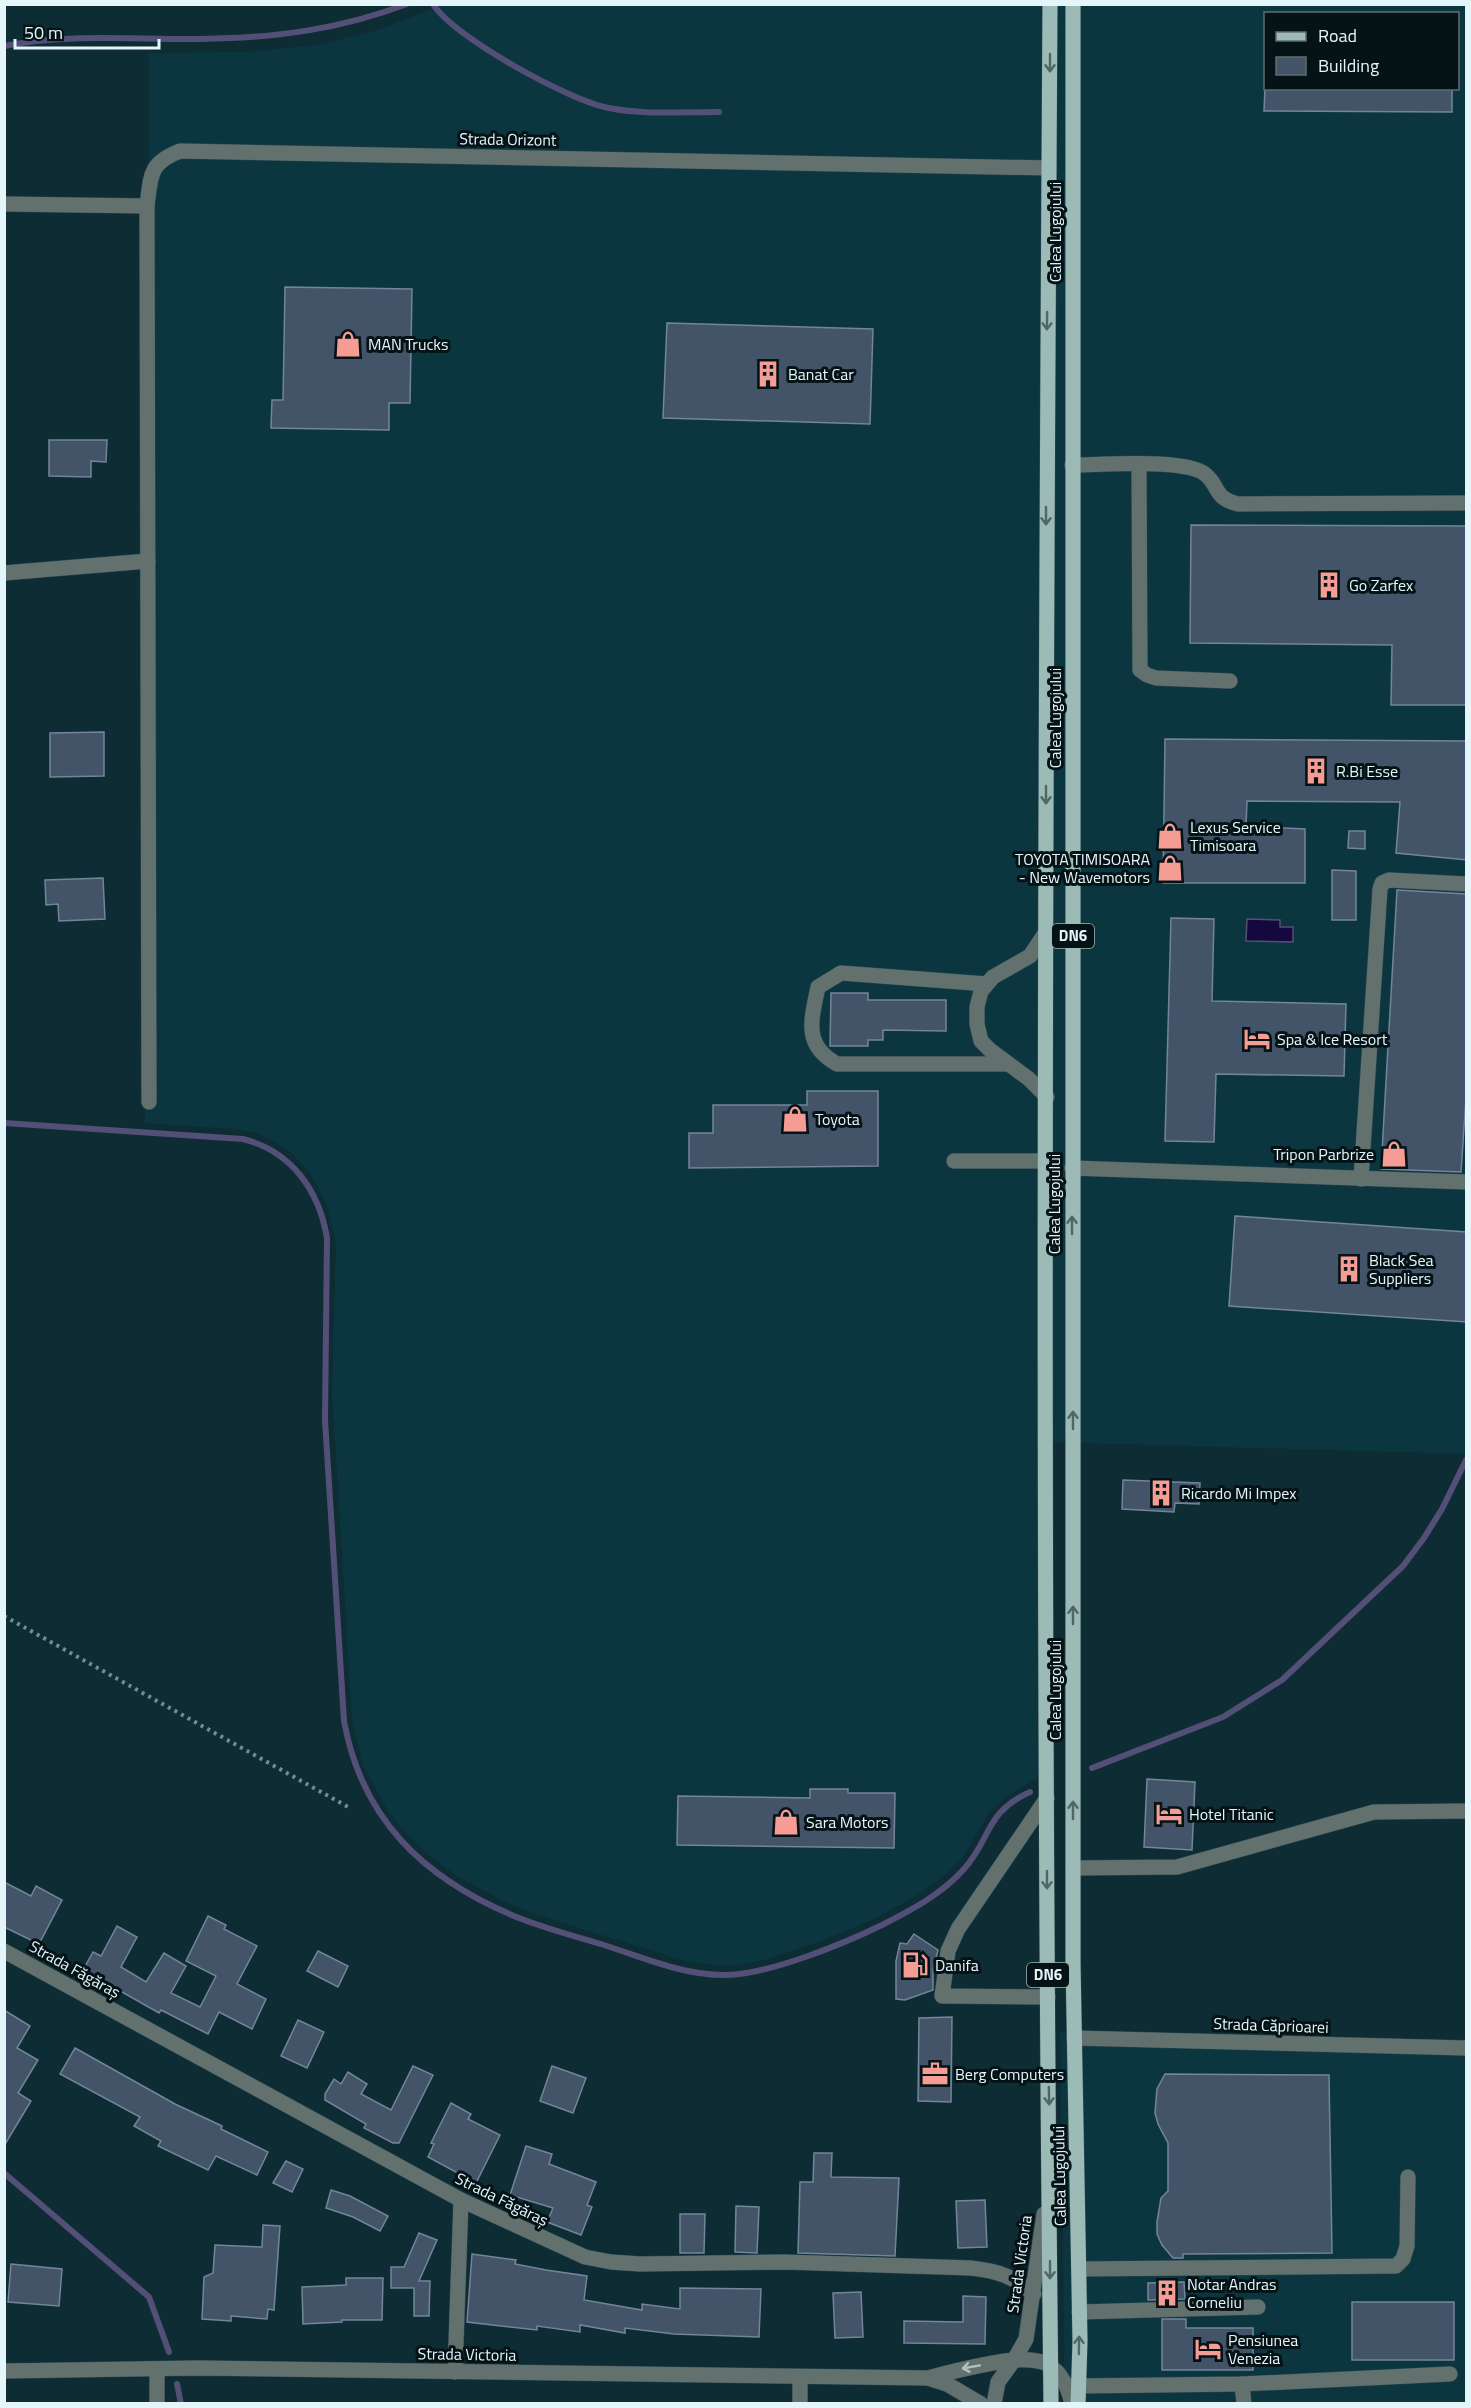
<svg xmlns="http://www.w3.org/2000/svg" width="1471" height="2408" viewBox="0 0 1471 2408" font-family="'Titillium Web',sans-serif">
	<rect width="100%" height="100%" fill="#0e2c34"/>
	<g fill="#0b3640" fill-rule="evenodd">
		<path d="M445,4L1466,5V1454L1048,1442L1045,1773L1007,1796L989,1812L961,1860L943,1877L919,1894L876,1918L829,1938L763,1960L739,1965H712L685,1961L532,1913L505,1902L457,1876L429,1855L409,1836L389,1813L363,1765L352,1720L332,1392L336,1245L328,1207L310,1173L291,1152L274,1141L256,1133L235,1129L145,1123L149,53L247,52L318,45L378,30ZM1266,14H1458V88H1266Z"/>
		<polygon points="1060,2032 1466,2044 1466,2403 1065,2403"/>
	</g>
	<polygon fill="#15083e" stroke="#534f77" stroke-width="1.5" points="1247,919 1280,920 1280,927 1293,927 1293,942 1246,941"/>
	<g fill="none" stroke-linecap="round" stroke-linejoin="round">
		<g stroke="#534f77" stroke-width="6">
			<path d="M433,4C453,37 570,101 609,108C644,115 682,112 719,112"/>
			<path d="M4,46C69,33 136,40 201,39C274,38 338,30 407,4"/>
			<path d="M4,1123L243,1139C291,1151 319,1190 327,1238L325,1420L344,1721C362,1820 424,1878 514,1916C543,1928 574,1936 604,1945C644,1958 685,1976 727,1975C770,1974 843,1944 882,1925C911,1910 942,1894 964,1869C991,1839 985,1812 1030,1792"/>
			<polyline points="1092,1768 1223,1717 1282,1680 1403,1566 1424,1538 1442,1509 1466,1460"/>
			<polyline points="4,2173 149,2297 169,2352"/>
			<polyline points="177,2384 181,2404"/>
		</g>
	</g>
	<g fill="#435468" stroke="#73859a" stroke-width="1.5">
		<polygon points="1265,88 1452,88 1452,112 1264,111"/>
		<polygon points="285,287 412,289 410,403 389,403 389,430 271,428 272,400 283,400"/>
		<polygon points="667,323 873,329 870,424 663,418"/>
		<polygon points="49,440 107,440 106,462 91,461 91,477 49,476"/>
		<polygon points="1191,525 1467,526 1467,705 1391,705 1392,645 1190,643"/>
		<polygon points="104,732 104,776 50,777 50,733"/>
		<polygon points="1165,739 1467,741 1467,860 1396,853 1400,802 1247,801 1246,826 1305,829 1305,883 1163,883"/>
		<polygon points="1349,831 1365,831 1365,849 1348,848"/>
		<polygon points="1332,870 1356,871 1356,920 1332,920"/>
		<polygon points="103,878 105,919 59,921 58,904 46,905 45,880"/>
		<polygon points="1397,890 1467,894 1467,1083 1461,1172 1381,1169"/>
		<polygon points="1171,918 1214,919 1212,1001 1346,1004 1344,1076 1216,1074 1214,1142 1165,1141"/>
		<polygon points="831,993 868,993 868,1000 946,1000 946,1031 883,1030 883,1040 868,1040 868,1046 830,1046"/>
		<polygon points="807,1091 878,1091 878,1166 689,1168 689,1133 713,1133 713,1105 807,1105"/>
		<polygon points="1235,1216 1467,1232 1467,1322 1229,1306"/>
		<polygon points="1123,1480 1200,1483 1199,1504 1175,1503 1174,1512 1122,1509"/>
		<polygon points="1147,1779 1195,1782 1192,1850 1144,1847"/>
		<polygon points="810,1789 848,1789 848,1793 895,1793 894,1848 677,1845 678,1796 810,1798"/>
		<polygon points="4,1882 31,1896 36,1886 62,1900 39,1944 4,1927"/>
		<polygon points="208,1916 226,1925 224,1929 257,1946 237,1984 266,1999 252,2029 219,2012 208,2034 161,2010 159,2013 83,1970 93,1952 101,1956 117,1926 137,1937 121,1967 146,1982 164,1953 186,1966 171,1993 200,2007 216,1976 186,1961"/>
		<polygon points="914,1934 938,1950 933,1970 933,1990 905,2000 896,1999 896,1961 900,1943 907,1944"/>
		<polygon points="318,1951 348,1966 338,1987 307,1971"/>
		<polygon points="4,2010 30,2026 17,2048 38,2060 18,2093 31,2101 4,2146"/>
		<polygon points="952,2017 951,2102 918,2101 919,2018"/>
		<polygon points="298,2020 324,2032 307,2068 281,2056"/>
		<polygon points="75,2048 175,2104 222,2126 221,2129 268,2152 257,2175 216,2156 208,2170 158,2146 161,2141 134,2126 140,2117 60,2074"/>
		<polygon points="413,2066 433,2075 399,2143 393,2143 364,2128 366,2124 325,2100 325,2094 334,2079 341,2084 348,2072 367,2084 361,2094 391,2110"/>
		<polygon points="552,2066 586,2078 573,2113 540,2101"/>
		<polygon points="1165,2074 1329,2075 1332,2253 1183,2254 1183,2258 1173,2258 1162,2245 1157,2234 1157,2222 1161,2198 1168,2191 1168,2143 1158,2124 1155,2113 1157,2089"/>
		<polygon points="451,2103 471,2114 468,2119 500,2135 476,2183 428,2157 434,2144 431,2143"/>
		<polygon points="526,2146 552,2154 549,2164 596,2182 587,2205 592,2207 581,2235 547,2222 553,2208 510,2195"/>
		<polygon points="814,2153 832,2153 831,2177 899,2178 895,2256 798,2253 800,2182 813,2182"/>
		<polygon points="286,2161 303,2169 292,2192 273,2183"/>
		<polygon points="331,2190 350,2196 388,2216 380,2231 353,2217 326,2208"/>
		<polygon points="985,2200 987,2247 958,2248 956,2201"/>
		<polygon points="736,2206 759,2207 757,2253 735,2252"/>
		<polygon points="680,2214 705,2214 704,2253 680,2253"/>
		<polygon points="263,2225 280,2226 274,2310 268,2309 267,2319 231,2316 231,2321 202,2319 204,2277 213,2273 215,2245 262,2247"/>
		<polygon points="419,2233 437,2240 419,2281 430,2281 429,2316 414,2316 414,2288 391,2288 391,2267 404,2267"/>
		<polygon points="472,2254 516,2260 515,2264 546,2270 587,2276 584,2300 642,2310 642,2304 680,2309 680,2288 761,2289 759,2337 674,2334 625,2328 625,2333 580,2325 580,2332 537,2326 537,2330 467,2322"/>
		<polygon points="11,2264 62,2269 59,2306 8,2302"/>
		<polygon points="346,2278 383,2278 382,2320 342,2320 342,2322 303,2324 302,2287 346,2285"/>
		<polygon points="1184,2282 1185,2299 1148,2300 1148,2283"/>
		<polygon points="861,2292 863,2337 835,2338 833,2293"/>
		<polygon points="963,2296 986,2297 985,2344 904,2343 904,2321 963,2322"/>
		<rect x="1352" y="2302" width="102" height="58"/>
		<polygon points="1162,2319 1186,2319 1186,2328 1253,2328 1253,2370 1162,2370"/>
	</g>
	<g fill="none" stroke-linecap="round" stroke-linejoin="round">
		<g stroke="#2c4850" stroke-width="16">
			<g id="minor">
				<path d="M4,204L147,206C151,175 149,163 180,151L1049,168"/>
				<polyline points="147,206 149,1102"/>
				<path d="M1072,465C1101,465 1185,458 1205,474C1220,486 1213,498 1238,504L1466,503"/>
				<polyline points="1139,465 1140,670 1147,675 1156,678 1230,681"/>
				<polyline points="4,573 148,561"/>
				<polyline points="1046,932 1030,956 993,977 981,991 977,1007 977,1024 981,1041 990,1050 1029,1079 1047,1097"/>
				<path d="M987,984L841,973L818,987C811,1021 803,1045 837,1064H1008"/>
				<polyline points="954,1161 1047,1161"/>
				<polyline points="1072,1168 1466,1182"/>
				<polyline points="1361,1179 1380,889 1382,883 1389,880 1466,884"/>
				<polyline points="1047,1798 958,1929 948,1951 942,1996 1048,1997"/>
				<polyline points="1073,1868 1177,1867 1374,1812 1466,1811"/>
				<path d="M4,1951L461,2200L585,2257L611,2262L640,2264L785,2262L971,2268C999,2271 1012,2276 1034,2294"/>
				<polyline points="1074,2038 1466,2048"/>
				<polyline points="1079,2269 1396,2266 1403,2259 1407,2246 1408,2177"/>
				<polyline points="1079,2312 1258,2307"/>
				<polyline points="4,2371 197,2368 928,2378 947,2384 981,2404"/>
				<polyline points="455,2372 461,2200"/>
				<path d="M928,2378C950,2372 971,2367 993,2363C1035,2356 1061,2356 1072,2404"/>
				<polyline points="1242,2384 1244,2404"/>
				<polyline points="1078,2386 1242,2384 1450,2374"/>
				<polyline points="157,2404 157,2369"/>
				<polyline points="800,2404 800,2377"/>
				<polyline points="994,2404 998,2382 1014,2360 1026,2339 1044,2214"/>
			</g>
		</g>
		<g stroke="#2c4850" stroke-width="16">
			<g id="major">
				<path d="M1050,4C1045,804 1042,1604 1051,2404"/>
				<polyline points="1073,4 1073,1962 1080,2341 1078,2404"/>
			</g>
		</g>
		<polyline stroke="#748c93" stroke-width="4" stroke-dasharray="3 4.5" stroke-linecap="butt" points="4,1616 350,1808"/>
		<use href="#minor" stroke="#62716e" stroke-width="15"/>
		<use href="#major" stroke="#9cbab6" stroke-width="15"/>
	</g>
	<defs><path id="oneway-shaft" d="M-6 0H5M1.5-3L5.5 0L1.5 3" fill="none" stroke-width="1.6" stroke-linecap="round" stroke-linejoin="round" transform="scale(1.5)"/></defs>
	<g stroke="#516666">
		<use href="#oneway-shaft" transform="translate(1050 63) rotate(90)"/>
		<use href="#oneway-shaft" transform="translate(1047 321) rotate(91)"/>
		<use href="#oneway-shaft" transform="translate(1046 516) rotate(90)"/>
		<use href="#oneway-shaft" transform="translate(1046 795) rotate(90)"/>
		<use href="#oneway-shaft" transform="translate(1072 1225) rotate(-90)"/>
		<use href="#oneway-shaft" transform="translate(1073 1420) rotate(-90)"/>
		<use href="#oneway-shaft" transform="translate(1073 1615) rotate(-90)"/>
		<use href="#oneway-shaft" transform="translate(1073 1810) rotate(-90)"/>
		<use href="#oneway-shaft" transform="translate(1047 1880) rotate(90)"/>
		<use href="#oneway-shaft" transform="translate(1049 2096) rotate(89)"/>
		<use href="#oneway-shaft" transform="translate(1050 2270) rotate(90)"/>
		<use href="#oneway-shaft" transform="translate(1079 2345) rotate(-89)"/>
	</g>
	<use stroke="#b1c1c3" href="#oneway-shaft" transform="translate(971 2367) rotate(170)"/>
	<defs>
		<g id="shop-bare" transform="scale(2.07)"><path d="M-5-2.5h2.3a2.7 3.5 0 0 1 5.4 0H5L5.5 6h-11ZM-1.5-2.5h3a1.5 2.3 0 0 0-3 0Z" fill="#f59c95" stroke="#061316" stroke-width="2.5" paint-order="stroke"/></g>
		<g id="building-bare" transform="scale(2.07)"><path d="M-4-6H4V6H1V3H-1V6H-4ZM-2.5-4.3h1.7v1.8h-1.7ZM.8-4.3h1.7v1.8H.8ZM-2.5-1h1.7V.8h-1.7ZM.8-1h1.7V.8H.8Z" fill="#f59c95" stroke="#061316" stroke-width="2.5" paint-order="stroke"/></g>
		<g id="hotel-bare" transform="scale(2.07)"><path d="M-6-4.5h1.5V1H6V5H4.5V3h-9V5H-6ZM-4 0a1.8 1.8 0 1 1 3.6 0ZM.5 0V-2.5h3Q6-2.5 6 0Z" fill="#f59c95" stroke="#061316" stroke-width="2.5" paint-order="stroke"/></g>
		<g id="fuel-bare" transform="scale(2.07)"><path d="M-5.5-6h7V0h2V4h1.3V-2.5L3-4.5l.8-.8L6-3V5H2.5V1h-1V6h-7ZM-4.2-4.7v3.2H.2V-4.7Z" fill="#f59c95" stroke="#061316" stroke-width="2.5" paint-order="stroke"/></g>
		<g id="office-bare" transform="scale(2.07)"><path d="M-6-3h4V-5.5h4V-3h4V5H-6ZM-1-4.5V-3h2v-1.5ZM-6 0V1H6V0Z" fill="#f59c95" stroke="#061316" stroke-width="2.5" paint-order="stroke"/></g>
	</defs>
	<g fill-rule="evenodd">
		<use href="#shop-bare" x="348" y="344"/>
		<use href="#building-bare" x="768" y="374"/>
		<use href="#building-bare" x="1329" y="585"/>
		<use href="#building-bare" x="1316" y="771"/>
		<use href="#shop-bare" x="1170" y="836"/>
		<use href="#shop-bare" x="1170" y="868"/>
		<use href="#hotel-bare" x="1257" y="1039"/>
		<use href="#shop-bare" x="795" y="1119"/>
		<use href="#shop-bare" x="1394" y="1154"/>
		<use href="#building-bare" x="1349" y="1269"/>
		<use href="#building-bare" x="1161" y="1493"/>
		<use href="#hotel-bare" x="1169" y="1814"/>
		<use href="#shop-bare" x="786" y="1822"/>
		<use href="#fuel-bare" x="915" y="1965"/>
		<use href="#office-bare" x="935" y="2074"/>
		<use href="#building-bare" x="1167" y="2293"/>
		<use href="#hotel-bare" x="1208" y="2349"/>
	</g>
	<g text-anchor="middle" stroke-width="6" stroke-linejoin="round" paint-order="stroke">
		<g fill="#061316" stroke="#a2b2b6" stroke-width="1.5">
			<rect x="1052" y="924" width="42" height="24" rx="4.5"/>
			<rect x="1027" y="1963" width="42" height="24" rx="4.5"/>
		</g>
		<g font-size="15" font-weight="bold" fill="#e5f6fb">
			<text x="1073" y="941">DN6</text>
			<text x="1048" y="1980">DN6</text>
		</g>
		<g font-size="16" fill="#e5f6fb" stroke="#061316">
			<text transform="translate(508 139) rotate(1)" y="6">Strada Orizont</text>
			<text transform="translate(1055 232) rotate(-90)" y="6">Calea Lugojului</text>
			<text transform="translate(1055 718) rotate(-90)" y="6">Calea Lugojului</text>
			<text transform="translate(1054 1204) rotate(-90)" y="6">Calea Lugojului</text>
			<text transform="translate(1055 1690) rotate(-90)" y="6">Calea Lugojului</text>
			<text transform="translate(75 1969) rotate(29)" y="6">Strada Făgăraș</text>
			<text transform="translate(1271 2025) rotate(2)" y="6">Strada Căprioarei</text>
			<text transform="translate(1059 2176) rotate(-91)" y="6">Calea Lugojului</text>
			<text transform="translate(502 2199) rotate(26)" y="6">Strada Făgăraș</text>
			<text transform="translate(1019 2264) rotate(-82)" y="6">Strada Victoria</text>
			<text transform="translate(467 2354) rotate(1)" y="6">Strada Victoria</text>
		</g>
		<g font-size="16" fill="#e5f6fb" stroke="#061316" text-anchor="start">
			<text x="368" y="350">MAN Trucks</text>
			<text x="788" y="380">Banat Car</text>
			<text x="1349" y="591">Go Zarfex</text>
			<text x="1336" y="777">R.Bi Esse</text>
			<text x="1190" y="833">Lexus Service<tspan x="1190" dy="18">Timisoara</tspan></text>
			<text x="1150" y="865" text-anchor="end">TOYOTA TIMISOARA<tspan x="1150" dy="18">- New Wavemotors</tspan></text>
			<text x="1277" y="1045">Spa &amp; Ice Resort</text>
			<text x="815" y="1125">Toyota</text>
			<text x="1374" y="1160" text-anchor="end">Tripon Parbrize</text>
			<text x="1369" y="1266">Black Sea<tspan x="1369" dy="18">Suppliers</tspan></text>
			<text x="1181" y="1499">Ricardo Mi Impex</text>
			<text x="1189" y="1820">Hotel Titanic</text>
			<text x="806" y="1828">Sara Motors</text>
			<text x="935" y="1971">Danifa</text>
			<text x="955" y="2080">Berg Computers</text>
			<text x="1187" y="2290">Notar Andras<tspan x="1187" dy="18">Corneliu</tspan></text>
			<text x="1228" y="2346">Pensiunea<tspan x="1228" dy="18">Venezia</tspan></text>
		</g>
	</g>
	<rect width="1471" height="2408" fill="none" stroke="#e5f6fb" stroke-width="12"/>
	<rect x="1264" y="12" width="195" height="78" fill="#061316" stroke="#5f6e72" stroke-width="1.5"/>
	<rect x="1276" y="32" width="30" height="9" fill="#9cbab6" stroke="#5f6e72" stroke-width="1.5"/>
	<text x="1318" y="42" font-size="18" fill="#e5f6fb">Road</text>
	<rect x="1276" y="57" width="30" height="18" fill="#435468" stroke="#5f6e72" stroke-width="1.5"/>
	<text x="1318" y="72" font-size="18" fill="#e5f6fb">Building</text>
	<path d="M15 39v9h144v-9" fill="none" stroke="#e5f6fb" stroke-width="3"/>
	<text x="24" y="39" font-size="18" fill="#e5f6fb" stroke="#061316" stroke-width="4.5" paint-order="stroke">50 m</text>
</svg>
